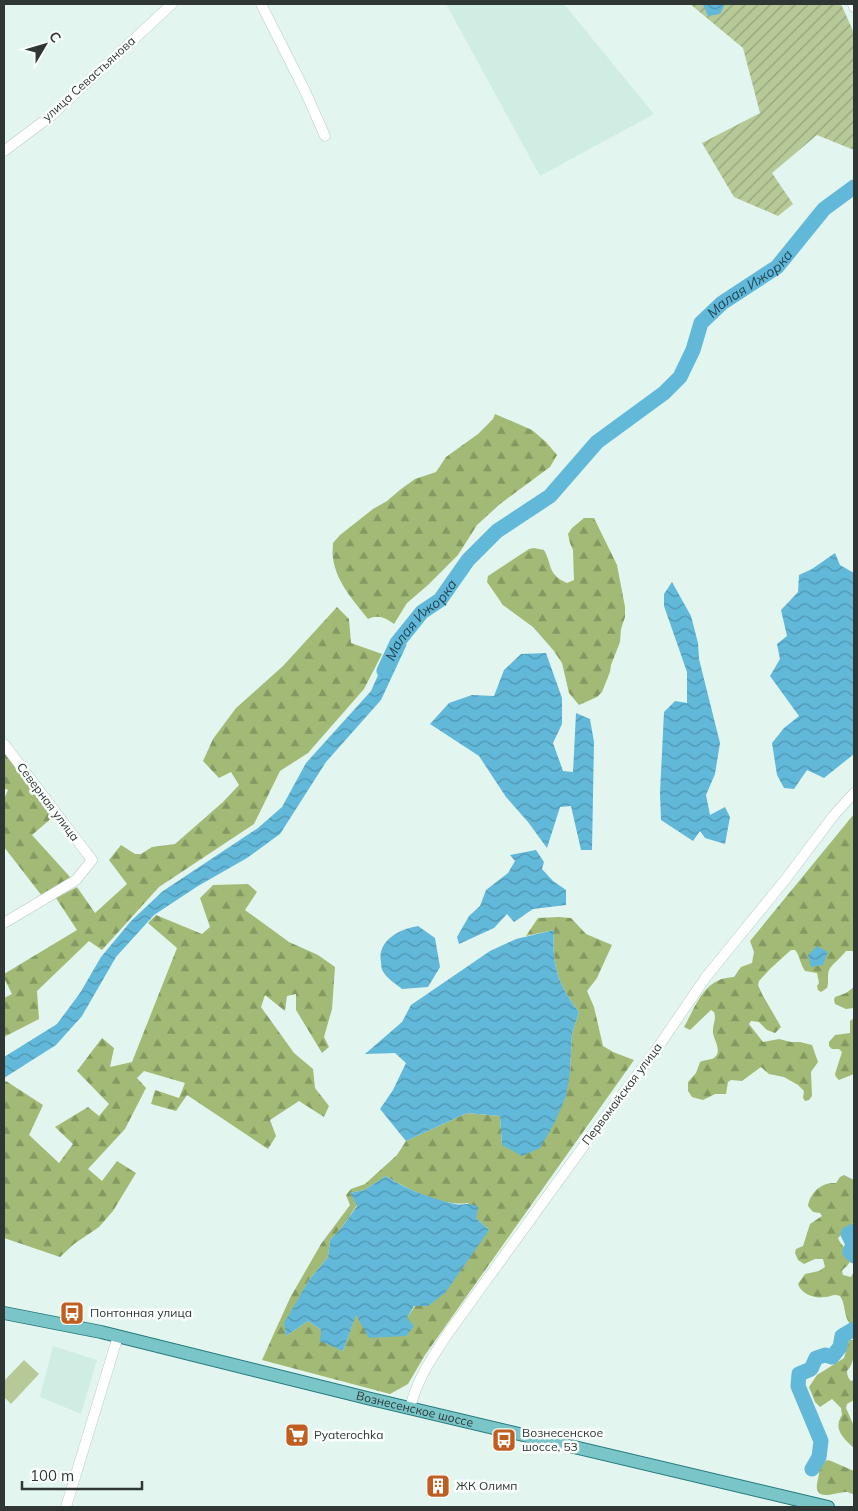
<svg xmlns="http://www.w3.org/2000/svg" width="858" height="1511" viewBox="0 0 858 1511" font-family="Mulish,sans-serif">
	<defs>
		<pattern id="forest-firs" width="22" height="20" patternUnits="userSpaceOnUse" patternTransform="scale(1.25)"><rect width="22" height="20" fill="#a2ba75"/><path d="M5 1l3.5 6h-7zM16 11l3.5 6h-7z" fill="#849861"/></pattern>
		<pattern id="garden-furrows" width="10" height="10" patternUnits="userSpaceOnUse" patternTransform="scale(1.25)"><rect width="10" height="10" fill="#b7c997"/><path d="M-1 1l2-2M0 10L10 0M9 11l2-2" fill="none" stroke="#95a47c"/></pattern>
		<pattern id="water-waves" width="16" height="10" patternUnits="userSpaceOnUse" patternTransform="scale(1.25)"><rect width="16" height="10" fill="#61b8d9"/><path d="M0 5q4-4 8 0t8 0" fill="none" stroke="#5096b1"/></pattern>
	</defs>
	<rect width="100%" height="100%" fill="#e2f6ef"/>
	<g fill="#d0ede4">
		<polygon points="446,4 564,4 654,114 540,176"/>
		<polygon points="53,1346 97,1360 81,1414 40,1397"/>
	</g>
	<g fill="url(#forest-firs)" fill-rule="evenodd">
		<path d="M495,414L532,430L546,442L557,455L550,467L500,504L477,525L458,555L428,585L407,603L394,624C386,618 378,614 368,619C354,601 336,582 333,558C332,553 333,548 333,543L340,535L373,509L387,501L401,489L415,479L436,472L446,457L478,434L493,419Z"/>
		<path d="M584,518H594L617,565L625,607V617L621,629L620,642L611,665L610,672L602,692L597,697L579,705L569,693L562,663L554,651L533,627L503,605L487,582L488,576L529,549L534,548L544,550C553,566 547,574 567,583L574,580L573,550L570,543L568,534L572,528Z"/>
		<polygon points="337,607 349,619 351,643 382,654 364,689 308,753 280,771 254,824 159,887 102,950 89,941 37,991 39,1019 4,1037 4,998 12,994 4,978 4,974 77,930 56,898 77,887 95,913 127,884 109,860 121,845 135,854 141,854 152,847 175,844 223,802 239,785 231,772 219,778 203,761 213,739 236,708 283,666"/>
		<polygon points="4,751 54,816 32,835 71,878 42,896 4,847 4,799 8,790 4,788"/>
		<path d="M854,814V951H846C842,957 831,965 829,970C827,976 829,982 827,988L821,992L818,990L817,986L819,983L817,973L805,971C800,964 800,956 795,950H791L770,969L759,981L758,985L762,994L781,1027L775,1033L767,1030L759,1022L751,1021L749,1024L763,1042L779,1039L791,1042H800L812,1045L818,1062L811,1072L812,1096L809,1100L805,1101L803,1098L804,1091L798,1085L784,1077L769,1074L761,1067L742,1081L731,1080L728,1082L726,1094H715L703,1100L692,1097L688,1091V1082L696,1073L700,1062C704,1060 708,1060 712,1059C724,1054 714,1040 713,1033C712,1025 717,1020 714,1012L711,1010L690,1030L684,1027C697,1004 704,978 734,977L741,967L752,963L754,952L750,941Z"/>
		<polygon points="248,884 257,892 245,910 289,942 318,955 335,967 332,1009 324,1037 329,1047 322,1053 296,1010 296,994 287,996 285,1011 265,995 261,1007 294,1053 313,1069 315,1088 329,1106 324,1117 299,1101 270,1120 276,1136 268,1149 187,1095 176,1111 151,1104 155,1090 179,1098 185,1083 144,1071 137,1078 146,1088 125,1129 88,1169 102,1181 117,1161 136,1173 113,1211 99,1227 74,1244 60,1257 4,1238 4,1083 6,1081 43,1105 29,1135 59,1163 73,1144 55,1127 88,1107 99,1116 109,1104 77,1071 102,1038 114,1048 110,1067 132,1062 177,948 148,923 156,915 202,934 210,927 200,898 213,885"/>
		<path d="M558,917L571,918L586,934L612,945L597,978L587,991L594,1007L603,1046L613,1052L634,1060L425,1355L408,1384L390,1394L262,1360L290,1298L321,1244L350,1205L346,1195L351,1189L365,1184L397,1155L406,1141L467,1113L500,1116L502,1145L570,1073L572,1034L579,1012C557,983 552,965 554,930L526,936L538,918ZM386,1176C407,1189 443,1207 468,1203L476,1218L489,1230L415,1306L407,1318L406,1336H389L356,1314L343,1351L321,1330L308,1321L286,1336L285,1323L309,1280L328,1257L330,1240L342,1227L357,1205L350,1193L364,1190Z"/>
		<polygon points="854,987 854,1008 846,1009 835,1004 834,1000 835,997 846,993"/>
		<polygon points="854,1018 854,1074 839,1080 836,1077 835,1074 842,1052 839,1049 832,1049 829,1046 829,1042 835,1035 850,1033 850,1021"/>
		<path d="M844,1175L854,1180V1222L838,1238C840,1245 852,1253 850,1261C849,1265 844,1268 842,1271L843,1275L851,1277L854,1271V1324H850C843,1315 846,1304 840,1296C833,1293 831,1297 825,1297C815,1299 801,1294 798,1284L805,1274L819,1271L825,1267L823,1259H815L804,1264L798,1260L795,1253L796,1249L803,1246L810,1224L822,1216L820,1213L813,1212L808,1206C810,1193 821,1182 836,1183L840,1177Z"/>
		<path d="M849,1340H854C854,1351 855,1363 847,1371C847,1375 848,1378 851,1381L854,1380V1400L847,1404L846,1408L854,1426V1448C843,1438 833,1429 842,1415L841,1408L832,1399L820,1407L815,1402L809,1387L817,1375L844,1358Z"/>
		<path d="M827,1460L831,1461L854,1471V1495C853,1494 848,1492 847,1492C839,1491 820,1501 817,1489C816,1484 819,1477 819,1473C820,1466 822,1463 827,1460Z"/>
	</g>
	<polygon fill="#b7c997" points="24,1360 39,1374 11,1404 4,1397 4,1381"/>
	<polygon fill="url(#garden-furrows)" points="690,4 841,4 854,33 854,150 817,135 772,173 793,204 778,216 734,197 702,143 760,113 743,48"/>
	<g fill="url(#water-waves)">
		<polygon points="703,4 725,4 720,14 708,16"/>
		<polygon points="835,553 840,565 854,573 854,754 824,778 807,770 794,789 784,788 777,775 772,743 784,728 799,716 770,676 780,659 777,644 787,636 781,610 798,592 799,575 812,569"/>
		<polygon points="672,582 691,616 698,643 699,659 720,743 715,774 706,795 710,815 725,807 730,817 725,844 705,838 700,831 693,841 661,820 660,793 664,712 675,701 687,703 687,672 664,606 664,594"/>
		<polygon points="407,644 381,700 326,762 280,834 247,858 198,886 154,915 116,957 82,1016 56,1045 4,1078 4,1057 57,1024 80,993 101,957 131,921 163,891 258,828 282,807 306,763 371,691 387,655"/>
		<polygon points="546,653 562,698 562,724 553,743 563,771 573,772 576,713 590,719 594,742 592,850 581,850 571,806 560,807 547,848 528,822 506,797 479,756 430,724 449,703 472,695 494,696 504,670 521,654"/>
		<polygon points="536,850 544,862 542,869 553,881 566,890 566,905 533,909 514,922 507,914 494,928 459,944 457,937 469,916 480,906 486,890 508,873 515,861 510,855"/>
		<path d="M418,926L435,938L440,967L428,987L402,989C396,984 388,979 384,973C382,971 381,966 381,962C377,940 400,929 418,926Z"/>
		<path d="M554,930C552,965 557,983 579,1012L572,1034L570,1073L566,1096L555,1122L540,1148L522,1156L502,1145L500,1116L467,1113L406,1141L380,1109L393,1090L406,1063L395,1053L365,1054L402,1022L411,1005L490,951L516,939Z"/>
		<polygon points="817,946 828,952 823,965 811,967 808,955"/>
		<path d="M386,1176C407,1190 430,1198 455,1204C466,1206 465,1201 478,1207L476,1218L489,1230L445,1293L428,1306H414L407,1318L414,1326L406,1336L369,1338L356,1315L343,1351L320,1341L321,1330L308,1321L286,1336L284,1323L309,1280L328,1257L330,1240L342,1227L357,1206L350,1193L364,1190Z"/>
	</g>
	<g fill="none" stroke-linecap="round" stroke-linejoin="round">
		<g stroke="#61b8d9" stroke-width="15">
			<path id="s1" d="M384,671L397,643L422,612L440,600L468,560L497,531L550,496L597,442L664,393L680,377L693,350L701,323L722,303L777,267L824,209L854,187"/>
			<polyline points="854,1231 848,1234 853,1244 850,1252 854,1256"/>
			<polyline points="812,1469 819,1457 821,1441 798,1386 799,1374 811,1369 816,1358 825,1355 832,1357 840,1347 842,1336 854,1329"/>
		</g>
		<g stroke="#b7cbc4" stroke-width="11">
			<g id="minor">
				<polyline points="261,4 305,91 325,136"/>
				<polyline points="853,4 854,7"/>
				<polyline points="4,151 52,115 172,4"/>
				<polyline points="4,744 92,860 76,880 4,923"/>
				<path d="M410,1408C417,1379 433,1356 449,1332L591,1136L656,1050L706,977L785,880L834,815L854,793"/>
				<polyline points="66,1507 118,1336"/>
			</g>
		</g>
		<g stroke="#257a7c" stroke-width="14">
			<g id="major">
				<path id="s2" d="M4,1313L101,1332L371,1399L828,1507"/>
			</g>
		</g>
		<use href="#minor" stroke="#fff" stroke-width="10"/>
		<use href="#major" stroke="#79c5c8" stroke-width="12"/>
	</g>
	<defs>
		<g id="bus-square" transform="scale(1.25)"><rect x="-9" y="-9" width="18" height="18" rx="4" fill="#c05e21" stroke="#fbfffd"/><path d="M-5-6H5V4H4V6H2V4H-2V6H-4V4H-5ZM-3.5-4V0h7V-4ZM-3.5 1.2v1.5H-2V1.2ZM2 1.2v1.5H3.5V1.2Z" fill="#fff"/></g>
		<g id="supermarket-square" transform="scale(1.25)"><rect x="-9" y="-9" width="18" height="18" rx="4" fill="#c05e21" stroke="#fbfffd"/><path d="M-6-5.5h2.5l.6 2H6L4.5 2H-2.5L-4.4-4H-6ZM-1.5 3.2a1.3 1.3 0 1 0 .1 0ZM3 3.2a1.3 1.3 0 1 0 .1 0Z" fill="#fff"/></g>
		<g id="building-square" transform="scale(1.25)"><rect x="-9" y="-9" width="18" height="18" rx="4" fill="#c05e21" stroke="#fbfffd"/><path d="M-4-6H4V6H1V3H-1V6H-4ZM-2.5-4.3h1.7v1.8h-1.7ZM.8-4.3h1.7v1.8H.8ZM-2.5-1h1.7V.8h-1.7ZM.8-1h1.7V.8H.8Z" fill="#fff"/></g>
	</defs>
	<g fill-rule="evenodd">
		<use href="#bus-square" x="72" y="1313"/>
		<use href="#supermarket-square" x="297" y="1435"/>
		<use href="#bus-square" x="504" y="1440"/>
		<use href="#building-square" x="438" y="1486"/>
	</g>
	<g text-anchor="middle" stroke-width="5" stroke-linejoin="round" paint-order="stroke">
		<g font-size="12" fill="#2f3734" stroke="#fbfffd">
			<text transform="translate(89 79) rotate(-42)" y="4">улица Севастьянова</text>
			<text transform="translate(48 802) rotate(53)" y="4">Северная улица</text>
			<text transform="translate(622 1094) rotate(-53)" y="4">Первомайская улица</text>
			<text dy="4" stroke="none"><textPath href="#s2" startOffset="422">Вознесенское шоссе</textPath></text>
		</g>
		<g font-size="12" fill="#2f3734" stroke="#fbfffd" text-anchor="start">
			<text x="90" y="1317">Понтонная улица</text>
			<text x="522" y="1437">Вознесенское<tspan x="522" dy="14">шоссе, 53</tspan></text>
			<text x="314" y="1439">Pyaterochka</text>
			<text x="456" y="1490">ЖК Олимп</text>
		</g>
		<g font-size="14" font-style="italic" fill="#204756" stroke="#fbfffd">
			<text dy="5" stroke="none"><textPath href="#s1" startOffset="544">Малая Ижорка</textPath></text>
			<text dy="5" stroke="none"><textPath href="#s1" startOffset="64">Малая Ижорка</textPath></text>
		</g>
	</g>
	<rect width="858" height="1511" fill="none" stroke="#2f3734" stroke-width="10"/>
	<g transform="translate(45 45) rotate(52)" stroke="#fbfffd" stroke-width="4" paint-order="stroke">
	<path d="M0-4L9 19L0 12L-9 19Z" fill="#2f3734"/>
	<text y="-8" font-size="14" font-weight="bold" text-anchor="middle" fill="#2f3734">С</text>
	</g>
	<path d="M22 1481v8h120v-8" fill="none" stroke="#2f3734" stroke-width="2.5"/>
	<text x="30" y="1481" font-size="15" fill="#2f3734" stroke="#fbfffd" stroke-width="4" paint-order="stroke">100 m</text>
</svg>
